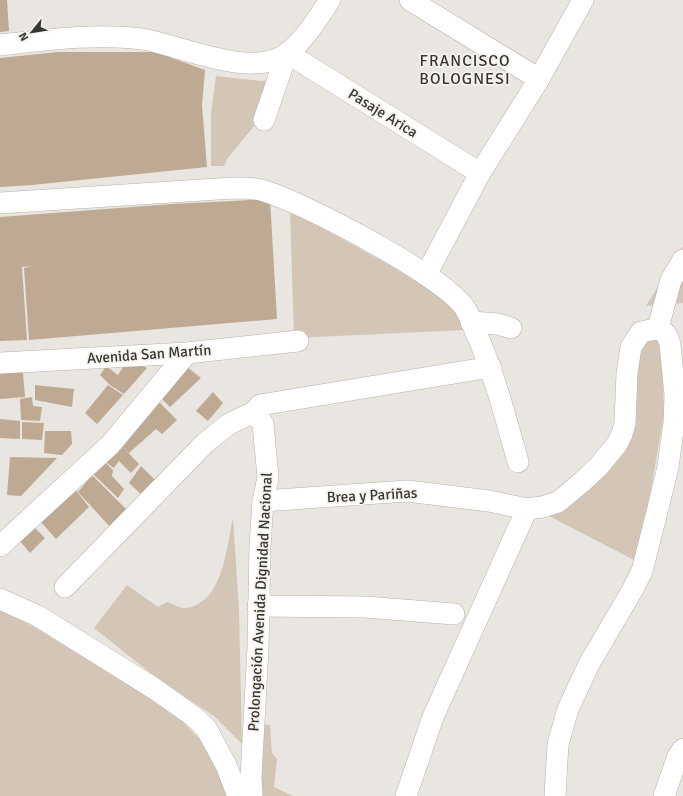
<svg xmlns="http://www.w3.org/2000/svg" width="683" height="796" viewBox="0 0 683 796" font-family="Signika,sans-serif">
	<rect width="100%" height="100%" fill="#e9e5e0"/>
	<g fill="#d3c6b6">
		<polygon points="216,76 261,81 279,79 259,120 227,159 224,166 211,166 211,114"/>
		<polygon points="290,210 391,266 457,307 464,330 294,338"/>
		<polygon points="683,246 683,303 646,306"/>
		<polygon points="655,331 662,353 664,415 641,546 634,560 549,516 572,501 605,468 640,339"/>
		<path d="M233,518L239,610L242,744L214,716L153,675L94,628L127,585L158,607L167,602C173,604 182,609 187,608C224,601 226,548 233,518Z"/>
		<polygon points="0,610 36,628 131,686 183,722 207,747 229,796 0,796"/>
		<polygon points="262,724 270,725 272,753 277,759 274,787 293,796 259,796"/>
	</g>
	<g fill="#beaa92">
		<polygon points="0,0 7,0 9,31 0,32"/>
		<polygon points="58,52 155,52 205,70 202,105 207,167 32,185 0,187 0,58"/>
		<polygon points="270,199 277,319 29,340 24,268 34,266 22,267 27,340 0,341 0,217 172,204"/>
		<polygon points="129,358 147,368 124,394 110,385 100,375 106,366 118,375"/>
		<polygon points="187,367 201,378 170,407 161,398"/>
		<polygon points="11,373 23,373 25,397 0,399 0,374"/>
		<polygon points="35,385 74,389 72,407 35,400"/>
		<polygon points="108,385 123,395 97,424 85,413"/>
		<polygon points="213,392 223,403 208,421 196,411"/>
		<polygon points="32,397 33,406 42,407 40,421 21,420 20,399"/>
		<polygon points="159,402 177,420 162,434 156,429 129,453 121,445 139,464 131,473 119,461 114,468 104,461"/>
		<polygon points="0,419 20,421 20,439 0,438"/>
		<polygon points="22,422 44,423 42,440 22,439"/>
		<polygon points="45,431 71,431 72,444 62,455 44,453"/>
		<polygon points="10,457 57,458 21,496 7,495"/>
		<polygon points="104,461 113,470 112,476 124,489 118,498 92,473"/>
		<polygon points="141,466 155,480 142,495 129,483"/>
		<polygon points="92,475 129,512 113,530 78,492"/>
		<polygon points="75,489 89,507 56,539 41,522"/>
		<polygon points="32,525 45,538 30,553 19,540"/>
	</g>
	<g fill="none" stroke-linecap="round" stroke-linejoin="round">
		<g stroke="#b6b2ad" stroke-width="22">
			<g id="minor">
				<polyline points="410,0 539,79"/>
				<path d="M0,45C46,40 95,33 142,39C180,45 255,81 289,52C306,38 318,18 330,0"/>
				<polyline points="264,120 287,53 480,173"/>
				<path d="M0,203L233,188C242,188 252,188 261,190C299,200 449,278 466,310C471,318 473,327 477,335C495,376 506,419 518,462"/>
				<polyline points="426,275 480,173 539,79 583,0"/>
				<polyline points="471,322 498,324 511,328"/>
				<polyline points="658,328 671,280 683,260"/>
				<polyline points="0,363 187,353 298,341"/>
				<path d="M263,501L407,491L489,501L527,509L542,507L558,502L582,482L599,466L617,444L622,434L625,423L627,373L631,347L641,332C656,329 665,325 670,344L675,395L674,423L668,467L658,508L642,571L633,589L589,664L568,709L558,744L555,796"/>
				<polyline points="0,546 110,445 187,353"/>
				<polyline points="65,587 205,443 229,424 254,412 260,405 491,367"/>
				<polyline points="0,599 38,616 155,689 193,716 206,728 226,765 238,796"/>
				<polyline points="258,606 365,607 454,614"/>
				<polyline points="252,796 251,777 258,648 260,546 263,501 268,477 263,424 254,412"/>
				<polyline points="406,796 433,717 527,509"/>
				<polyline points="664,796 678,756 683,749"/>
			</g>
		</g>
		<use href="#minor" stroke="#fff" stroke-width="21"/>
	</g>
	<g text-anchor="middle" stroke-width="3.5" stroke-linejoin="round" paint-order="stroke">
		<g font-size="15" fill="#373534" stroke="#f6f2ed">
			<text transform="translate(383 113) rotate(32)" y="5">Pasaje Arica</text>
			<text transform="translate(149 354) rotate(-4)" y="5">Avenida San Martín</text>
			<text transform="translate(372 495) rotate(-3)" y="5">Brea y Pariñas</text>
			<text transform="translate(260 602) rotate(-87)" y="5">Prolongación Avenida Dignidad Nacional</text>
		</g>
		<g font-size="16" letter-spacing="1" fill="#373534" stroke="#f6f2ed">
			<text x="465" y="66">FRANCISCO<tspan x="465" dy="18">BOLOGNESI</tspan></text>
		</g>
	</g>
	<g transform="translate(32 32) rotate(240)" stroke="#f6f2ed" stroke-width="3" paint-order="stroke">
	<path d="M0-3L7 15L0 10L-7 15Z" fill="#373534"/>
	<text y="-6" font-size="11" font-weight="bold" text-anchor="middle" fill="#373534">N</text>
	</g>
</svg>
